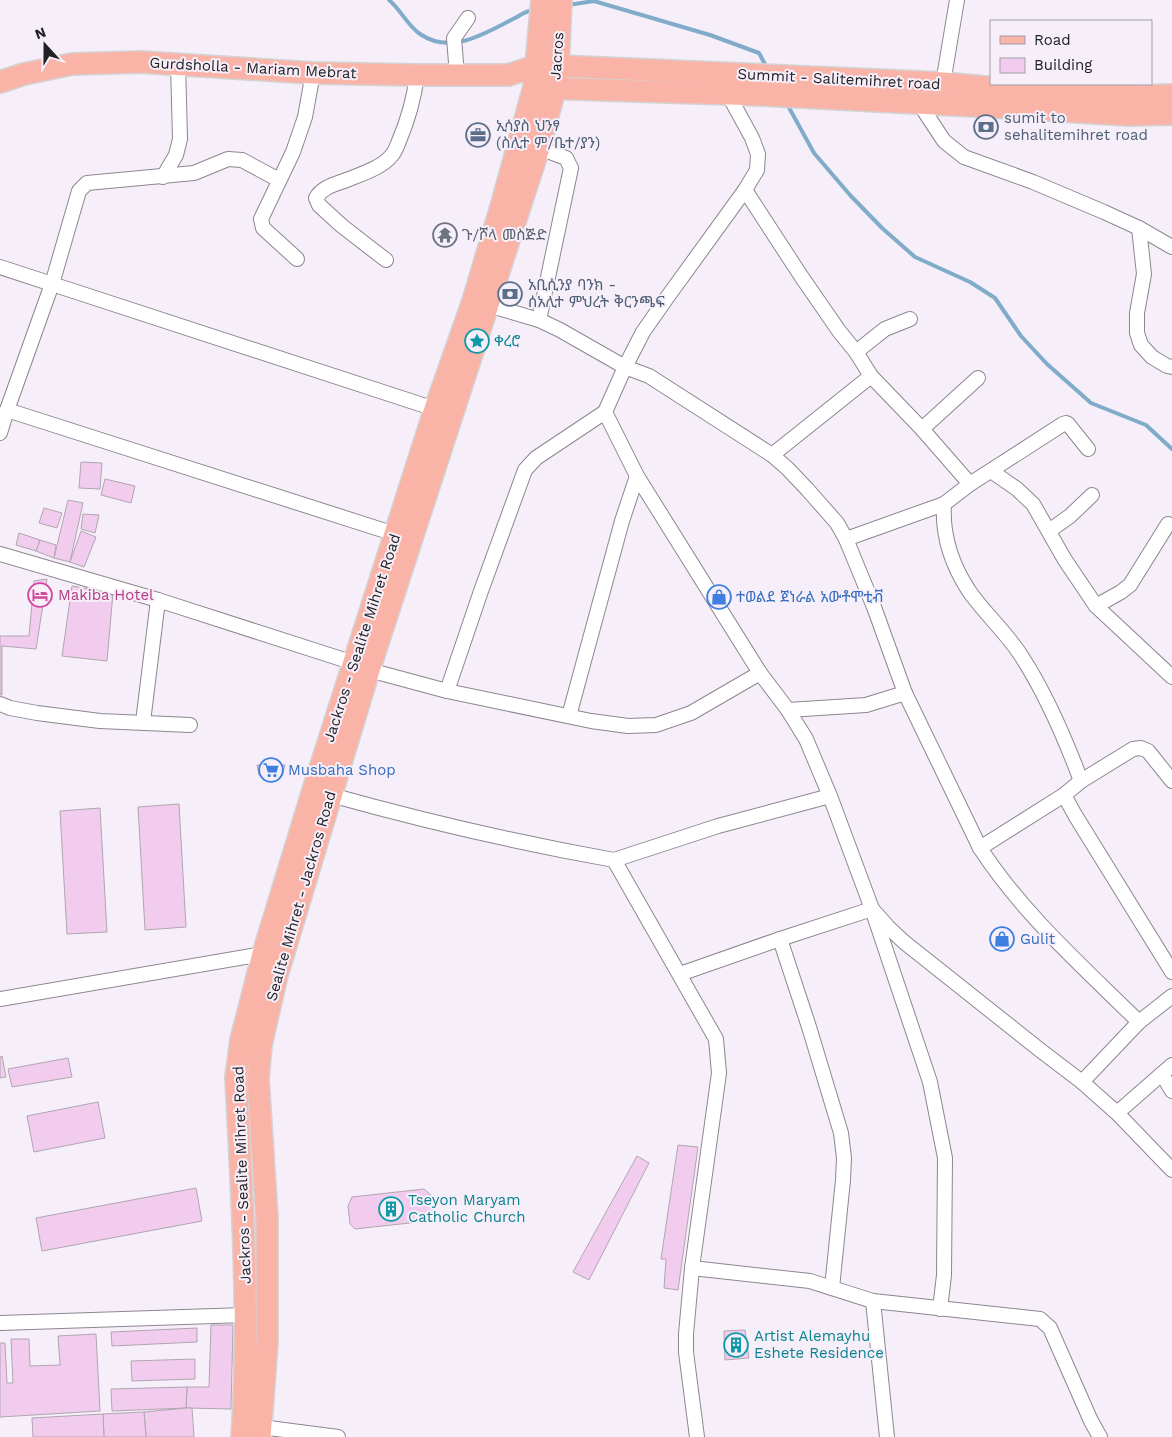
<svg xmlns="http://www.w3.org/2000/svg" width="1172" height="1437" viewBox="0 0 1172 1437" font-family="'Work Sans','Noto Sans Ethiopic',sans-serif">
	<rect width="100%" height="100%" fill="#f6effa"/>
	<g fill="none" stroke-linecap="round" stroke-linejoin="round">
		<g stroke="#80acc9" stroke-width="4">
			<path d="M389,0C401,10 407,25 420,34C451,55 484,34 513,19C521,15 525,11 534,10"/>
			<polyline points="568,5 594,1 710,35 759,53 767,68"/>
			<polyline points="787,104 814,153 850,195 882,228 915,257 970,282 995,298 1021,336 1047,364 1091,403 1146,425 1172,449"/>
		</g>
	</g>
	<g fill="#f2ccef" stroke="#afa6af">
		<polygon points="81,462 102,463 100,489 79,488"/>
		<polygon points="105,479 135,486 131,503 101,495"/>
		<polygon points="68,500 83,503 70,562 54,558"/>
		<polygon points="44,508 62,513 57,528 39,523"/>
		<polygon points="83,514 99,515 95,533 81,529"/>
		<polygon points="81,531 96,537 84,567 70,562"/>
		<polygon points="19,533 40,540 36,551 16,545"/>
		<polygon points="40,540 56,545 54,558 36,551"/>
		<polygon points="47,579 36,649 2,646 2,695 0,695 0,636 29,636 34,581"/>
		<polygon points="72,586 113,593 107,661 62,656"/>
		<polygon points="257,765 285,765 282,776 259,775"/>
		<polygon points="179,804 186,927 145,930 138,807"/>
		<polygon points="100,808 107,932 67,934 60,811"/>
		<polygon points="2,1056 6,1077 0,1078 0,1057"/>
		<polygon points="68,1058 72,1077 12,1087 8,1069"/>
		<polygon points="98,1102 105,1138 34,1152 27,1116"/>
		<polygon points="678,1145 698,1147 678,1290 664,1288 666,1259 661,1259"/>
		<polygon points="637,1156 649,1163 589,1280 573,1272"/>
		<polygon points="196,1188 202,1221 42,1251 36,1218"/>
		<polygon points="424,1189 432,1196 434,1213 428,1221 355,1229 350,1224 348,1206 352,1197"/>
		<polygon points="211,1325 233,1325 231,1409 186,1408 187,1387 209,1387"/>
		<polygon points="197,1328 197,1342 112,1346 111,1332"/>
		<polygon points="745,1330 749,1358 725,1360 724,1331"/>
		<polygon points="96,1334 100,1411 0,1417 0,1343 5,1343 7,1383 13,1383 11,1339 29,1339 30,1366 60,1365 58,1336"/>
		<polygon points="195,1359 195,1379 132,1381 131,1361"/>
		<polygon points="187,1387 186,1408 112,1411 111,1389"/>
		<polygon points="186,1408 192,1408 194,1437 146,1437 144,1412"/>
		<polygon points="144,1412 146,1437 104,1437 103,1414"/>
		<polygon points="103,1414 104,1437 33,1437 32,1418"/>
	</g>
	<g fill="none" stroke-linecap="round" stroke-linejoin="round">
		<g stroke="#8d8690" stroke-width="16">
			<g id="street">
				<polyline points="457,75 454,38 468,18"/>
				<polyline points="943,83 957,0"/>
				<polyline points="919,103 944,141 964,157 1033,182 1104,212 1139,228 1172,247"/>
				<polyline points="539,148 566,158 571,168 539,320"/>
				<polyline points="163,177 176,155 180,139 178,64"/>
				<polyline points="279,180 242,160 228,159 194,173 87,183 79,191 52,284 435,409"/>
				<polyline points="745,190 801,276 839,331 856,352 871,376 922,429 970,484"/>
				<polyline points="1139,228 1144,274 1137,313 1137,333 1141,345 1152,357 1167,366 1172,367"/>
				<polyline points="297,259 263,228 261,219 293,152 305,117 313,73"/>
				<path d="M386,260L342,226L319,205L316,198C323,186 337,184 349,179C362,174 383,167 392,155C395,152 397,146 399,141C408,120 414,99 417,75"/>
				<polyline points="0,267 52,284 7,410 0,433"/>
				<polyline points="488,305 539,320 560,330 625,367 649,376 772,455 787,468 807,489 837,523 846,539 874,607 905,693 866,705 788,710"/>
				<polyline points="856,352 885,329 910,319"/>
				<polyline points="7,410 395,534"/>
				<polyline points="605,412 637,476"/>
				<polyline points="922,429 978,378"/>
				<polyline points="772,455 871,376"/>
				<polyline points="991,471 1017,489 1033,504 1065,560 1096,606 1172,677"/>
				<polyline points="1049,531 1070,516 1092,495"/>
				<polyline points="846,539 944,504"/>
				<polyline points="0,554 158,600 354,663 369,670 447,691 591,721 628,726 656,725 691,713 760,673 637,476 622,521 569,716"/>
				<polyline points="1096,606 1121,592 1130,585 1168,524"/>
				<polyline points="447,691 481,591 525,470 536,458 605,412 625,367 643,332 666,299 745,190 757,170 758,154 752,138 728,94"/>
				<path d="M905,693L980,848C1023,914 1083,967 1139,1022L1172,996"/>
				<polyline points="0,704 10,708 37,713 100,721 190,725"/>
				<polyline points="143,722 158,600"/>
				<path d="M1081,781C1065,738 1047,696 1022,657C1007,633 985,614 969,591C952,565 942,535 944,504L970,484L1063,424L1066,423L1068,424L1088,449"/>
				<polyline points="1172,781 1148,751 1141,748 1133,749 1081,781 1064,795 1075,815 1172,972"/>
				<path d="M331,795C424,821 519,843 614,860L716,1039L719,1073L692,1268L686,1334V1352L697,1437"/>
				<polyline points="980,848 1064,795"/>
				<polyline points="614,860 718,826 830,796"/>
				<polyline points="780,939 809,1027 841,1133 844,1158 843,1180 832,1288"/>
				<polyline points="680,974 780,939 872,909 830,796 806,739 788,710 760,673"/>
				<polyline points="0,999 263,954"/>
				<polyline points="1162,1074 1172,1091"/>
				<polyline points="1082,1082 1139,1022"/>
				<polyline points="1117,1113 1172,1065"/>
				<polyline points="692,1268 810,1281 873,1301 1040,1319 1050,1328 1091,1421 1100,1437"/>
				<polyline points="873,1301 887,1437"/>
				<polyline points="940,1309 944,1275 945,1158 930,1082 872,909 888,927 904,942 1040,1050 1082,1082 1117,1113 1172,1170"/>
				<polyline points="0,1323 245,1315"/>
				<polyline points="261,1427 338,1437"/>
			</g>
		</g>
		<g stroke="#d3d3d3" stroke-width="24">
			<g id="primary">
				<polyline points="0,82 24,74 72,64 140,62 313,73 417,75 508,75 536,66 558,66 943,83 1016,90 1142,96 1172,95"/>
				<polyline points="543,88 762,95 1013,108 1129,115 1172,114"/>
				<path d="M242,1437C250,1317 242,1197 236,1077L241,1040L263,954L314,787L435,409L473,301L501,207L534,87L542,0"/>
				<polyline points="260,1437 267,1342 267,1218 258,1079 261,1045 277,975 369,670 539,148 555,89 558,66 561,0"/>
			</g>
		</g>
		<use href="#street" stroke="#fff" stroke-width="14"/>
		<use href="#primary" stroke="#fab3a7" stroke-width="21"/>
	</g>
	<defs>
		<g id="bank-ring" transform="scale(1.25)"><circle r="9.5" fill="#f6effa" stroke="#5c6f8a" stroke-width="1.5"/><path d="M-6-4H6V4H-6ZM0-2.3a2.3 2.3 0 1 0 0 4.6a2.3 2.3 0 1 0 0-4.6Z" fill="#5c6f8a"/></g>
		<g id="office-ring" transform="scale(1.25)"><circle r="9.5" fill="#f6effa" stroke="#5c6f8a" stroke-width="1.5"/><path d="M-6-3h4V-5.5h4V-3h4V5H-6ZM-1-4.5V-3h2v-1.5ZM-6 0V1H6V0Z" fill="#5c6f8a"/></g>
		<g id="temple-ring" transform="scale(1.25)"><circle r="9.5" fill="#f6effa" stroke="#6b7280" stroke-width="1.5"/><path d="M0-6L5-2H3V0L6.5 2.5H4V6H1.5V3h-3V6H-4V2.5H-6.5L-3 0V-2H-5Z" fill="#6b7280"/></g>
		<g id="sight-ring" transform="scale(1.25)"><circle r="9.5" fill="#f6effa" stroke="#0f9aa8" stroke-width="1.5"/><path d="M0-6L1.8-2.2L6-1.7L2.9 1.2L3.7 5.4L0 3.3L-3.7 5.4L-2.9 1.2L-6-1.7L-1.8-2.2Z" fill="#0f9aa8"/></g>
		<g id="hotel-ring" transform="scale(1.25)"><circle r="9.5" fill="#f6effa" stroke="#d1479c" stroke-width="1.5"/><path d="M-6-4.5h1.5V1H6V5H4.5V3h-9V5H-6ZM-4 0a1.8 1.8 0 1 1 3.6 0ZM.5 0V-2.5h3Q6-2.5 6 0Z" fill="#d1479c"/></g>
		<g id="shop-ring" transform="scale(1.25)"><circle r="9.5" fill="#f6effa" stroke="#3f7fe0" stroke-width="1.5"/><path d="M-5-2.5h2.3a2.7 3.5 0 0 1 5.4 0H5L5.5 6h-11ZM-1.5-2.5h3a1.5 2.3 0 0 0-3 0Z" fill="#3f7fe0"/></g>
		<g id="supermarket-ring" transform="scale(1.25)"><circle r="9.5" fill="#f6effa" stroke="#3f7fe0" stroke-width="1.5"/><path d="M-6-5.5h2.5l.6 2H6L4.5 2H-2.5L-4.4-4H-6ZM-1.5 3.2a1.3 1.3 0 1 0 .1 0ZM3 3.2a1.3 1.3 0 1 0 .1 0Z" fill="#3f7fe0"/></g>
		<g id="building-ring" transform="scale(1.25)"><circle r="9.5" fill="#f6effa" stroke="#0f9aa8" stroke-width="1.5"/><path d="M-4-6H4V6H1V3H-1V6H-4ZM-2.5-4.3h1.7v1.8h-1.7ZM.8-4.3h1.7v1.8H.8ZM-2.5-1h1.7V.8h-1.7ZM.8-1h1.7V.8H.8Z" fill="#0f9aa8"/></g>
	</defs>
	<g fill-rule="evenodd">
		<use href="#bank-ring" x="986" y="127"/>
		<use href="#office-ring" x="478" y="135"/>
		<use href="#temple-ring" x="445" y="235"/>
		<use href="#bank-ring" x="510" y="294"/>
		<use href="#sight-ring" x="477" y="341"/>
		<use href="#hotel-ring" x="40" y="595"/>
		<use href="#shop-ring" x="719" y="597"/>
		<use href="#supermarket-ring" x="271" y="770"/>
		<use href="#shop-ring" x="1002" y="939"/>
		<use href="#building-ring" x="391" y="1209"/>
		<use href="#building-ring" x="736" y="1345"/>
	</g>
	<g text-anchor="middle" stroke-width="4" stroke-linejoin="round" paint-order="stroke">
		<g font-size="15" fill="#242125" stroke="#f6effa">
			<text transform="translate(557 56) rotate(-86)" y="5">Jacros</text>
			<text transform="translate(253 68) rotate(3)" y="5">Gurdsholla - Mariam Mebrat</text>
			<text transform="translate(839 79) rotate(3)" y="5">Summit - Salitemihret road</text>
			<text transform="translate(362 638) rotate(-72)" y="5">Jackros - Sealite Mihret Road</text>
			<text transform="translate(301 896) rotate(-74)" y="5">Sealite Mihret - Jackros Road</text>
			<text transform="translate(242 1175) rotate(-92)" y="5">Jackros - Sealite Mihret Road</text>
		</g>
		<g font-size="15" fill="#4e5e75" stroke="#f6effa" text-anchor="start">
			<text x="1004" y="123">sumit to<tspan x="1004" dy="17">sehalitemihret road</tspan></text>
			<text x="496" y="131">ኢሳያስ ህንፃ<tspan x="496" dy="17">(ስሊተ ም/ቤተ/ያን)</tspan></text>
			<text x="528" y="290">አቢሲንያ ባንክ -<tspan x="528" dy="17">ሰአሊተ ምህረት ቅርንጫፍ</tspan></text>
		</g>
		<g font-size="15" fill="#5b616d" stroke="#f6effa" text-anchor="start">
			<text x="462" y="240">ጉ/ሾላ መስጅድ</text>
		</g>
		<g font-size="15" fill="#0d838f" stroke="#f6effa" text-anchor="start">
			<text x="494" y="346">ቀረሮ</text>
			<text x="408" y="1205">Tseyon Maryam<tspan x="408" dy="17">Catholic Church</tspan></text>
			<text x="754" y="1341">Artist Alemayhu<tspan x="754" dy="17">Eshete Residence</tspan></text>
		</g>
		<g font-size="15" fill="#b23c85" stroke="#f6effa" text-anchor="start">
			<text x="58" y="600">Makiba Hotel</text>
		</g>
		<g font-size="15" fill="#366cbe" stroke="#f6effa" text-anchor="start">
			<text x="736" y="602">ተወልደ ጀነራል አውቶሞቲቭ</text>
			<text x="288" y="775">Musbaha Shop</text>
			<text x="1020" y="944">Gulit</text>
		</g>
	</g>
	<rect x="990" y="20" width="162" height="65" fill="#f6effa" stroke="#a29da5"/>
	<rect x="1000" y="36" width="25" height="8" fill="#fab3a7" stroke="#a29da5"/>
	<text x="1034" y="45" font-size="15" fill="#242125">Road</text>
	<rect x="1000" y="58" width="25" height="15" fill="#f2ccef" stroke="#a29da5"/>
	<text x="1034" y="70" font-size="15" fill="#242125">Building</text>
	<g transform="translate(45 45) rotate(339)" stroke="#f6effa" stroke-width="4" paint-order="stroke">
	<path d="M0-4L9 19L0 12L-9 19Z" fill="#242125"/>
	<text y="-8" font-size="14" font-weight="bold" text-anchor="middle" fill="#242125">N</text>
	</g>
</svg>
